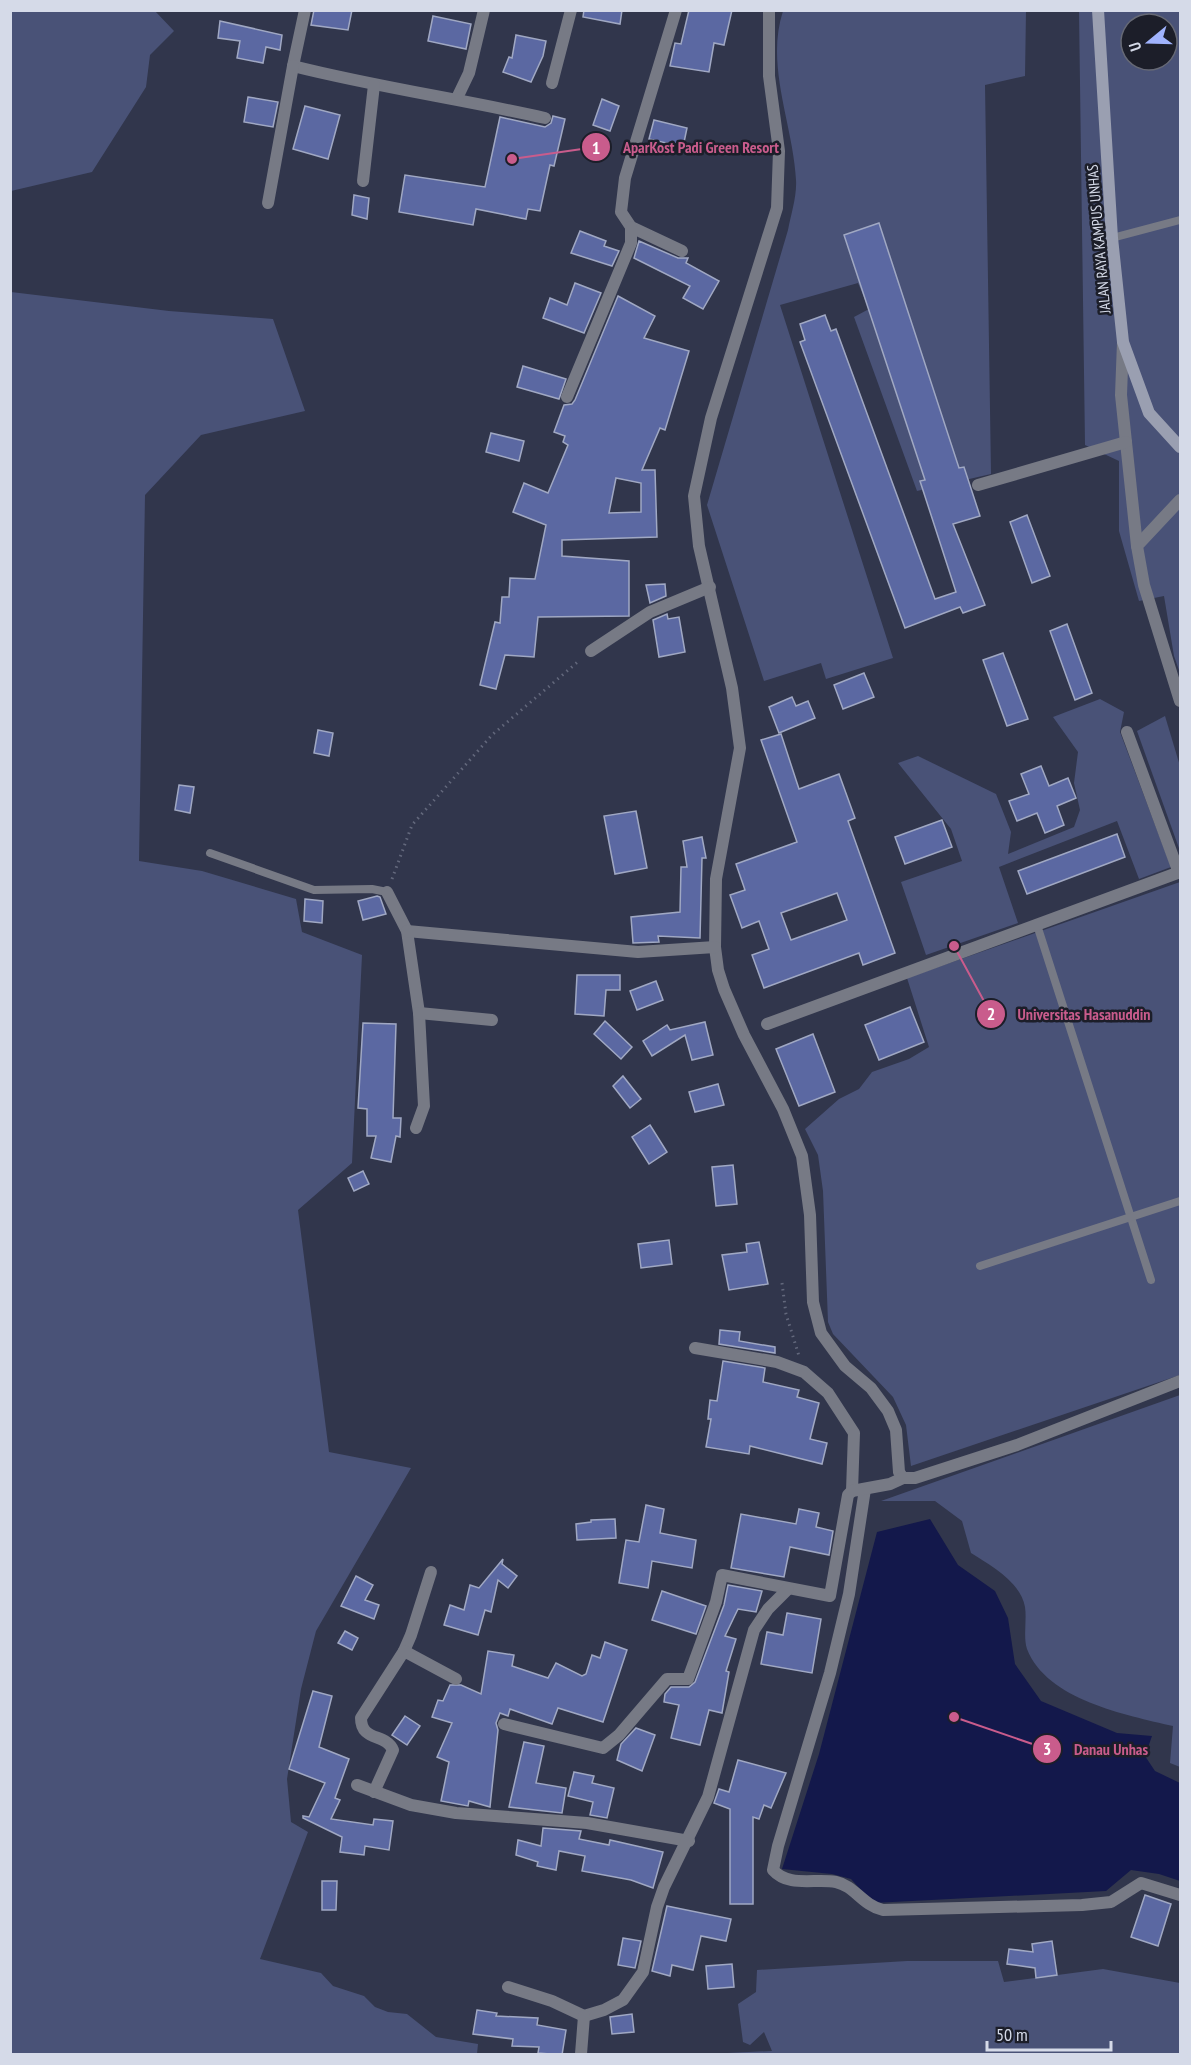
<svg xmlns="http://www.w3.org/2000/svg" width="1191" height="2065" viewBox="0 0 1191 2065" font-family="'PT Sans Narrow',sans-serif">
	<rect width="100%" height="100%" fill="#31364c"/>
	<g fill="#495277" fill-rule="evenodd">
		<polygon points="10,11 155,11 174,31 150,55 146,87 92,172 11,191"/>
		<path d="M783,11H1026L1025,76L985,85L991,474L917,491L854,317L869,309L858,283L780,305L893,658L826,679L821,663L764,681L707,505L788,230C791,214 797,196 796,180C793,124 765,66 783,11Z"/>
		<path d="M1079,11H1180V673L1174,656L1164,596L1139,601L1119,531V461L1085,445ZM1131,24H1167V60H1131Z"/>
		<polygon points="11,292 169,311 273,319 305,411 201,435 145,495 139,861 202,871 296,899 302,932 362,955 352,1163 298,1210 329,1452 411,1468 316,1631 301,1689 287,1779 291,1822 308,1832 260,1959 321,1973 333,1986 364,1996 375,2007 388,2012 407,2014 436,2037 478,2044 477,2054 11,2054"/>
		<polygon points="1100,699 1124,712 1120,732 1171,867 1139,879 1117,821 999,867 1018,923 926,955 901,882 962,861 951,829 898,763 918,756 996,794 1011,832 1008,854 1074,827 1080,810 1074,783 1078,752 1053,717"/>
		<polygon points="1165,716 1180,766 1180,851 1137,731"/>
		<polygon points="1180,882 1180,1375 911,1466 906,1425 893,1397 833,1334 828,1322 823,1191 818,1155 805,1129 839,1099 859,1089 872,1072 909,1059 929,1047 907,978"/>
		<path d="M1180,1395V1767L1170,1763L1173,1726C1126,1715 1047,1700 1027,1649C1023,1637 1027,1620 1025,1607C1021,1582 990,1565 971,1553L962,1521L935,1501H881Z"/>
		<polygon points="907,1961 998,1961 1004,1982 1103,1969 1180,1983 1180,2054 706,2054 772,2051 764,2032 750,2045 743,2042 738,2004 756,1992 757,1970"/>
	</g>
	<polygon fill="#13184b" points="930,1519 958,1565 995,1591 1008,1618 1015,1664 1041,1701 1117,1733 1152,1736 1145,1756 1155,1771 1180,1783 1180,1881 1159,1874 1131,1870 1106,1891 873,1903 851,1879 832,1874 782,1869 819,1754 877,1532"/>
	<g fill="#5b68a2" stroke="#a0a8c3" stroke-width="1.5" fill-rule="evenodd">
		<polygon points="314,10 352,10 348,30 311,25"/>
		<polygon points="584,10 622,10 620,24 583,17"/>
		<polygon points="689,10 732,10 724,45 714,43 709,72 670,66 675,43 681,44"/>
		<polygon points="433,16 471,24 466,49 428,41"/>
		<polygon points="220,21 282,35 280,50 266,47 263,63 237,58 240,41 218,38"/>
		<polygon points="516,35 546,41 543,56 531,82 503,72 509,57 512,58"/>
		<polygon points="248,97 278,102 273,127 244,122"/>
		<polygon points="602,99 619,106 610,131 593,125"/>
		<polygon points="305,106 340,115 328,159 293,149"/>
		<polygon points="553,116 565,119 554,166 550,165 540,211 528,209 526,219 476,209 473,225 399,212 405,175 485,187 500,117 545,127 551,123"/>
		<polygon points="654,120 687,128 683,147 649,139"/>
		<polygon points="354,195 369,198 367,219 352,215"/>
		<polygon points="879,223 959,468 964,467 980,516 953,524 985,605 963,613 960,607 905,628 800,342 805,340 800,324 825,315 831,331 836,329 935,599 956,592 920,481 925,480 844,235"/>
		<polygon points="580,231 606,241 604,246 619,251 612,266 571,253"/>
		<polygon points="639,241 678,258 688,258 686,263 719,281 703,309 683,298 690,286 634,258"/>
		<polygon points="575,283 601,293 584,333 543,318 550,298 567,305"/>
		<path d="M618,296L655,316L644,338L689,351L665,430L660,428L642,470H655L657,537L562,540V556L629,561V616L538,617L534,657L505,655L496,689L480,685L495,622L500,623L502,597H509L510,578L535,579L546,525L513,512L524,483L548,493L568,445L563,442L565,436L554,432L564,405L572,404L575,400ZM616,478L641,483V512L609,513Z"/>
		<polygon points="523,366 566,379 559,399 517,387"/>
		<polygon points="491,433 524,441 519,461 486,452"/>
		<polygon points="1027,515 1050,576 1032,583 1010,522"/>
		<polygon points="665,584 666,596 650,603 646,585"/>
		<polygon points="667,614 668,619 679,617 685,652 659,657 653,620"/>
		<polygon points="1067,624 1092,693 1075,700 1050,631"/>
		<polygon points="1003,653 1028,719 1007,726 983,660"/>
		<polygon points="864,673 874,697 843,709 834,685"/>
		<polygon points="792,697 796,706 808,701 815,718 779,733 769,707"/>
		<polygon points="318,730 333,733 329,756 314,753"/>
		<path d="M781,734L799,789L839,774L855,818L848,821L895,953L863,965L859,953L764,988L752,955L769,949L759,921L742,928L730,895L745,890L736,864L797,842L761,740ZM837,893L847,920L791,940L781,913Z"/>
		<polygon points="1041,766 1049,786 1068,778 1076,798 1057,806 1064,825 1045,833 1037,813 1017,821 1009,801 1029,794 1021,774"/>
		<polygon points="179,785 194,787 190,813 175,810"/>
		<polygon points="636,811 647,868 615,874 604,816"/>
		<polygon points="942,820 952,847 905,864 895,837"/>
		<polygon points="1117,834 1125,857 1027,894 1018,871"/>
		<polygon points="702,837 706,858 702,858 700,938 658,936 659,942 633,943 631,917 680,912 681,867 687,867 683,841"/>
		<polygon points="377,896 380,897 386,914 363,920 358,901"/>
		<polygon points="305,899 323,901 322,923 304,921"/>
		<polygon points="577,975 620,975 620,990 606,990 604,1016 575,1014"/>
		<polygon points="656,981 663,1000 637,1010 630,991"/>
		<polygon points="910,1007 924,1042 879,1060 865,1025"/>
		<polygon points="605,1021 632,1047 621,1059 594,1034"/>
		<polygon points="705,1022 713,1055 692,1060 685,1035 652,1056 643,1041 667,1025 670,1030"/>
		<polygon points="363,1023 396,1024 393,1118 401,1118 400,1137 396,1136 391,1162 371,1158 376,1136 367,1136 367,1109 358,1108"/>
		<polygon points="813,1034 835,1092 799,1106 776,1049"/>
		<polygon points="623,1076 641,1099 630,1108 613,1086"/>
		<polygon points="718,1084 724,1105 695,1112 689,1092"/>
		<polygon points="650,1125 667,1152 649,1164 632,1137"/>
		<polygon points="733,1165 737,1204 716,1206 712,1167"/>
		<polygon points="363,1171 369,1184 354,1191 348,1178"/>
		<polygon points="669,1240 672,1264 641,1268 638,1244"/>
		<polygon points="759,1242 768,1284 729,1290 722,1255 747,1252 746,1244"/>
		<polygon points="720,1330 740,1332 739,1341 775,1347 775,1353 719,1344"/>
		<polygon points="723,1361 765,1368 763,1382 799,1390 797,1397 819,1403 810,1439 827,1443 822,1464 750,1446 749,1454 706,1447 711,1419 708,1419 710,1400 717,1401"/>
		<polygon points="646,1505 664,1509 660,1533 696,1540 692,1568 652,1561 648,1588 619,1583 626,1540 639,1542"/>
		<polygon points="799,1509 819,1513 816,1527 833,1531 829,1555 790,1547 784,1577 731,1568 741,1514 796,1524"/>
		<polygon points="615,1519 616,1538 577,1540 576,1524 591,1522 591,1520"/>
		<polygon points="503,1559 502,1564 517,1576 508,1588 498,1580 491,1612 485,1610 478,1635 444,1625 450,1605 464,1610 470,1585 479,1588"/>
		<polygon points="356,1576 373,1585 365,1600 379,1605 374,1619 341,1606"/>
		<polygon points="728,1585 762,1591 756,1612 738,1609 725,1636 736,1639 726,1671 729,1672 722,1713 709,1710 700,1745 671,1738 679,1705 664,1702 665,1694 671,1687 689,1687 695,1682 724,1605"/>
		<polygon points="662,1591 706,1606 696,1634 652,1620"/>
		<polygon points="787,1613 821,1619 812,1673 761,1664 767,1632 783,1635"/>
		<polygon points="345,1631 358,1638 352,1650 338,1643"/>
		<polygon points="605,1642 627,1650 603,1722 558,1708 552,1724 510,1709 508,1716 500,1713 496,1723 498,1730 490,1807 469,1801 468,1806 441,1801 449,1762 437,1757 452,1723 432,1717 438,1700 443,1701 450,1685 461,1685 481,1694 488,1651 514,1655 512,1666 548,1678 556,1663 582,1676 586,1674 592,1655 600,1658"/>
		<polygon points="313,1691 332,1696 319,1747 349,1759 335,1798 340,1800 331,1819 373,1825 374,1819 393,1821 389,1850 365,1846 364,1855 340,1852 342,1837 303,1818 303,1816 309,1817 325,1783 289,1769"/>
		<polygon points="405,1716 420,1726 407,1745 392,1735"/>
		<polygon points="636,1728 655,1735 642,1771 617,1760 621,1744"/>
		<polygon points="524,1742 544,1746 536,1783 566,1788 562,1813 509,1807"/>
		<polygon points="738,1760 786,1773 771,1808 764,1805 759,1819 753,1817 753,1904 730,1904 730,1809 714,1803 719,1789 729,1792"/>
		<polygon points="574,1772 594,1776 592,1783 614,1788 607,1818 590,1815 593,1802 568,1796"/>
		<polygon points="543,1828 581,1831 579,1839 609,1845 610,1840 663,1852 653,1888 631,1880 582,1871 585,1856 559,1851 556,1870 537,1866 538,1862 516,1855 518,1840 541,1846"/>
		<polygon points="322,1881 337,1881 336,1910 322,1910"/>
		<polygon points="1145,1895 1171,1904 1158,1946 1131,1937"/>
		<polygon points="667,1906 731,1919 726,1941 701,1936 693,1970 672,1965 670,1976 652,1971"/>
		<polygon points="623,1938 641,1941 635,1968 618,1965"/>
		<polygon points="1052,1941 1057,1975 1036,1978 1035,1968 1007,1964 1009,1949 1033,1952 1032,1944"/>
		<polygon points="732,1964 734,1987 708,1989 706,1966"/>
		<polygon points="477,2010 497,2013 496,2016 538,2018 537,2025 566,2030 562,2055 538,2053 539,2047 512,2046 513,2039 473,2034"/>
		<polygon points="632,2014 634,2032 612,2034 610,2017"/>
	</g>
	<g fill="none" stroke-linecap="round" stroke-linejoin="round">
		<g stroke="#63687c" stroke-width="3" stroke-dasharray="1.5 4.5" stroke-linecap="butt">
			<polyline points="392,879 412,825 492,735 580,660"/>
			<polyline points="782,1283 786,1314 799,1356"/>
		</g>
		<g stroke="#777a85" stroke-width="8">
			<polyline points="1112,238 1180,220"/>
			<polyline points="210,853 314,890 372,889 387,892"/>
			<polyline points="1037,925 1151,1280"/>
			<polyline points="980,1266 1180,1201"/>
		</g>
		<g stroke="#777a85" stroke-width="12">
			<path d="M305,10L293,66C376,87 461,99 545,118"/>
			<polyline points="676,10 625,178 621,212 631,227 682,251"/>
			<polyline points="769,10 769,76 779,151 777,208 711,418 694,496 699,546 732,688 740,748 716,879 715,947 718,970 724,989 744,1035 783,1109 802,1156 810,1215 813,1302 821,1333 845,1366 871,1388 888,1411 896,1430 899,1472 903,1478"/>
			<polyline points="552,83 571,10"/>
			<polyline points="457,98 469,73 484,10"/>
			<polyline points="363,181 374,85"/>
			<polyline points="268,203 293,66"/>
			<polyline points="1123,342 1121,395 1137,546"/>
			<polyline points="567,397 631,243 631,227"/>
			<polyline points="978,485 1126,442"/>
			<polyline points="1180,500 1137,546 1144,585 1180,701"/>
			<polyline points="591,651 650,612 710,587"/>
			<polyline points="1127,732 1179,873"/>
			<polyline points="387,892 407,931 419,1013 424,1106 416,1128"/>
			<polyline points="407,931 638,952 715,947"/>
			<polyline points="419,1013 492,1020"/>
			<polyline points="767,1024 1180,872"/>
			<polyline points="695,1348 777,1362 804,1372 828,1393 854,1433 852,1491"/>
			<path d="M865,1489L849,1594L830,1673L778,1846L773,1870C789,1888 815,1878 836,1882C855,1886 862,1905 883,1910L1082,1905L1111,1902L1141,1883L1180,1895"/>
			<polyline points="404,1651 411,1635 431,1572"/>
			<polyline points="504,1724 603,1748 619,1735 667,1679 688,1679 716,1602 722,1575 830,1596 848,1495 852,1491 890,1484 903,1478 915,1478 1017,1445 1180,1381"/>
			<polyline points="357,1785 411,1805 456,1813 587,1823 689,1841"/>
			<path d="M374,1792L393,1750C386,1733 361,1742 361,1718L404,1651L456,1679"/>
			<polyline points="508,1987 552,2001 584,2016 604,2010 623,2000 643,1972 657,1907 664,1887 708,1797 754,1630 768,1609 788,1589"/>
			<polyline points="581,2054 584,2016"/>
		</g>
		<polyline stroke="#9a9fb1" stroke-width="12" points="1098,10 1112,238 1123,342 1149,413 1180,447"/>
	</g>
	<g text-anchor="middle" stroke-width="5" stroke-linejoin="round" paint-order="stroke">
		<g font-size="15" fill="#d5dae8" stroke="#1c1e29">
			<text transform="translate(1099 239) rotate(-95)" y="5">JALAN RAYA KAMPUS UNHAS</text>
		</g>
	</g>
	<path fill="none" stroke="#c95c8c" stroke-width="2" d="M512 159L596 147M954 946L991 1014M954 1717L1047 1749"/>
	<g fill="#c95c8c" stroke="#1c1e29" stroke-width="2">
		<circle cx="512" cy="159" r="6"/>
		<circle cx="954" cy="946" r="6"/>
		<circle cx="954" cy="1717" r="6"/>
		<circle cx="596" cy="147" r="15"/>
		<circle cx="991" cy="1014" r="15"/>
		<circle cx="1047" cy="1749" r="15"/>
	</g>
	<g font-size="18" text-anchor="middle" font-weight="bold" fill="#fff">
		<text x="596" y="154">1</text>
		<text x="991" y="1020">2</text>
		<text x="1047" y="1755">3</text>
	</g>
	<g font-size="16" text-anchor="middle" font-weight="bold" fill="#c95c8c" stroke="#1c1e29" stroke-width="5" stroke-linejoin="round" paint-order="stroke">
		<text x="701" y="153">AparKost Padi Green Resort</text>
		<text x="1084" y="1020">Universitas Hasanuddin</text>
		<text x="1111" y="1755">Danau Unhas</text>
	</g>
	<rect width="1191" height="2065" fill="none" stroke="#d5dae8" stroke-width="24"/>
	<g transform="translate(1149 42) rotate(251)"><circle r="28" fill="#1c1e29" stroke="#666975" stroke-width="1.5"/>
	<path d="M0-4.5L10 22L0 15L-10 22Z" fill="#a0b3fd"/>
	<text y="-9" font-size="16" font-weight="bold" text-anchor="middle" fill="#d5dae8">U</text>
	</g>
	<path d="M987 2041v9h124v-9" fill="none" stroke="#d5dae8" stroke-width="3"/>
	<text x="996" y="2041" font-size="18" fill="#d5dae8" stroke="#1c1e29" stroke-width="4.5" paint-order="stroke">50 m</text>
</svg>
